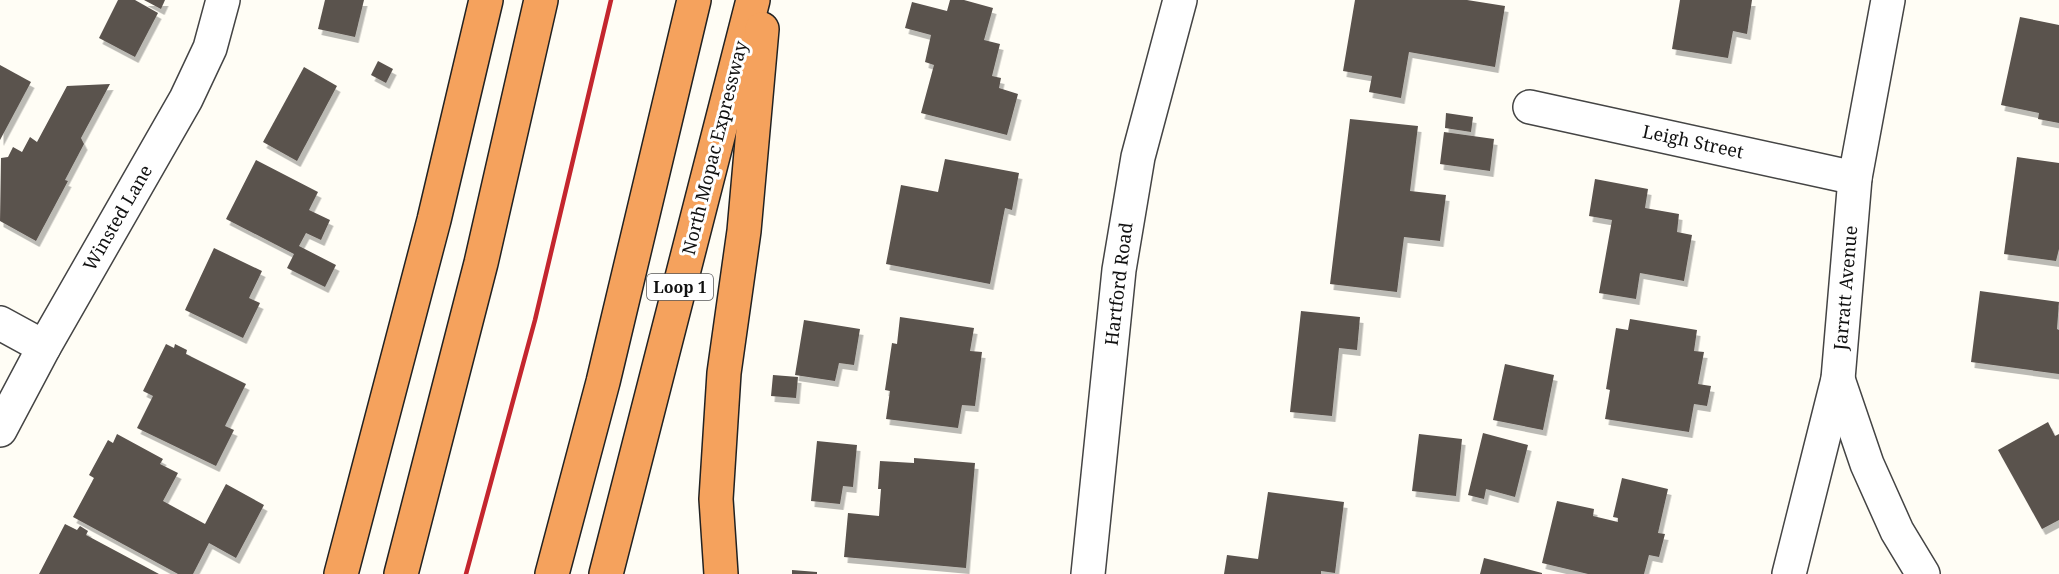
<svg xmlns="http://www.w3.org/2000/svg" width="2059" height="574" viewBox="0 0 2059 574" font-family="'Noto Serif',serif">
	<defs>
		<filter id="shadow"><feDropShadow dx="3.5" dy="6" stdDeviation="0" flood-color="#0004"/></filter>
	</defs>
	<rect width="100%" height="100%" fill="#fffdf5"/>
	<g fill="#5a524d" filter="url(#shadow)">
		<polygon points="118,0 135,0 158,13 135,57 99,38"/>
		<polygon points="144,0 165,0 161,9"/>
		<polygon points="325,0 364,0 355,37 318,29"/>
		<polygon points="950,0 964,0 993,8 984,40 1000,44 992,76 1001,78 999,88 1018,94 1007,135 921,113 934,65 925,62 931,35 905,28 912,2 947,11"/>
		<polygon points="1355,0 1467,0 1505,6 1495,67 1409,52 1401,98 1369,92 1372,76 1343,71"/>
		<polygon points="1680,0 1752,0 1747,34 1733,31 1728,58 1672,49"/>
		<polygon points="2020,17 2059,25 2059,123 2038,119 2039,113 2001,105"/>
		<polygon points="378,61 393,69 386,83 371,75"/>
		<polygon points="0,65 31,82 0,140"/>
		<polygon points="304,67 337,86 297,161 263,142"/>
		<polygon points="110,84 81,138 84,144 65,180 68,181 36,241 0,221 1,158 8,157 13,147 22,152 30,137 37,142 67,86"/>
		<polygon points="1446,113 1473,117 1471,132 1445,128"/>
		<polygon points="1350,119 1418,126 1410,191 1446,195 1440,241 1404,237 1397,292 1330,284"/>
		<polygon points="1444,132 1494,139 1490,171 1440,164"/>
		<polygon points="2017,157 2059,163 2059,249 2056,261 2004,254"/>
		<polygon points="945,159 1019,173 1012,210 1005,208 990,284 886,264 901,185 938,192"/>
		<polygon points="256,160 318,192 309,210 330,220 321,240 306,233 299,246 336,265 325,287 287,268 294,254 226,219"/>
		<polygon points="1595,179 1648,189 1645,208 1679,214 1677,232 1692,235 1684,281 1640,273 1636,299 1599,293 1612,220 1589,216"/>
		<polygon points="214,248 262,271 249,298 260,303 243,338 185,310"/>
		<polygon points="1980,291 2059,302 2057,329 2059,330 2059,374 1971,362"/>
		<polygon points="1301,311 1360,317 1357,350 1339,348 1332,416 1290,412"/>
		<polygon points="900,317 974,328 970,351 982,352 975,406 962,405 958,428 886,419 890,391 885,390 892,343 897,344"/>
		<polygon points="1630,319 1697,330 1694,351 1704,352 1698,384 1711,386 1707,406 1694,404 1689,432 1605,419 1610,390 1606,389 1616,328 1628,330"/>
		<polygon points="804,320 860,329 854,365 839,363 835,381 795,375"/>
		<polygon points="166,344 174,348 175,344 187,350 186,354 246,384 225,426 234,430 216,466 137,428 153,396 143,391"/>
		<polygon points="1505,364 1554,375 1543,430 1493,420"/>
		<polygon points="773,375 798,377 796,398 771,396"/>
		<polygon points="2048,422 2055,436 2059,434 2059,520 2042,529 1998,450"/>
		<polygon points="1483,433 1528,445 1515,497 1486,489 1484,499 1468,495"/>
		<polygon points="117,434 163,459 160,464 178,473 163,501 205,524 226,484 264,505 236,558 209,543 193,574 178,574 73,517 94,478 89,475 108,440 113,443"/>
		<polygon points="1419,434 1462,439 1456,496 1412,491"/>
		<polygon points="817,441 857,445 853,487 843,486 840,504 811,501"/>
		<polygon points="914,458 975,463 966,568 844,557 848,513 879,516 881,489 878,489 880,461 914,463"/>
		<polygon points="1622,478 1668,489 1658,533 1665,534 1659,557 1649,555 1644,574 1588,574 1542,563 1557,501 1594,509 1593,516 1618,522 1618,518 1613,517"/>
		<polygon points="1268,492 1344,502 1335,573 1321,571 1321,574 1224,574 1227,555 1258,559"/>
		<polygon points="65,524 77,530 80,526 88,531 86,535 159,574 39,574"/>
		<polygon points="1484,558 1542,573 1542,574 1480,574"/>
		<polygon points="792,570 817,572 817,574 792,574"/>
	</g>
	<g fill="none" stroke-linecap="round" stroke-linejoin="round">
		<g stroke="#444" stroke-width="36">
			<g id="minor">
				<polyline points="1530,107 1855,178"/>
				<polyline points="0,323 44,347"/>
				<polyline points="1838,379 1867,464 1897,531 1923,574"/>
				<polyline points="0,430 44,347 186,99 210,48 223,0"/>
				<polyline points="1088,574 1119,270 1138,157 1180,0"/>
				<polyline points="1789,574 1838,379 1855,178 1888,0"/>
			</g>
		</g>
		<g stroke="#222" stroke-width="36">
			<g id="motorway">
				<polyline points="341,574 434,220 486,0"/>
				<polyline points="401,574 481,263 541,0"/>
				<polyline points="552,574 603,382 694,0"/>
				<polyline points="606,574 753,0"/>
				<polyline points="721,574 716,499 724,373 744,231 762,29"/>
			</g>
		</g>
		<use href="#minor" stroke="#fff" stroke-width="33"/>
		<use href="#motorway" stroke="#f5a25d" stroke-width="33"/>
		<polyline stroke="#c4262e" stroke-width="4.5" points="466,574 535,320 611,0"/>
	</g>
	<g text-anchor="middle" stroke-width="6" stroke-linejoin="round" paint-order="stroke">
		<rect fill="#fff" stroke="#585858" stroke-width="1.5" x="647" y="274" width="66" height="26" rx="4.5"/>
		<g font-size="16" font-weight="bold" fill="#111">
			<text x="680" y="293">Loop 1</text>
		</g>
		<g font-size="18" fill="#111" stroke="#fff">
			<text transform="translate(1693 142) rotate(12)" y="6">Leigh Street</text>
			<text transform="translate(715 148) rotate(-76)" y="6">North Mopac Expressway</text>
			<text transform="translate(118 218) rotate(-60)" y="6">Winsted Lane</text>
			<text transform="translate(1119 284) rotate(-83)" y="6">Hartford Road</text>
			<text transform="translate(1846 288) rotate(-85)" y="6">Jarratt Avenue</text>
		</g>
	</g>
</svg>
